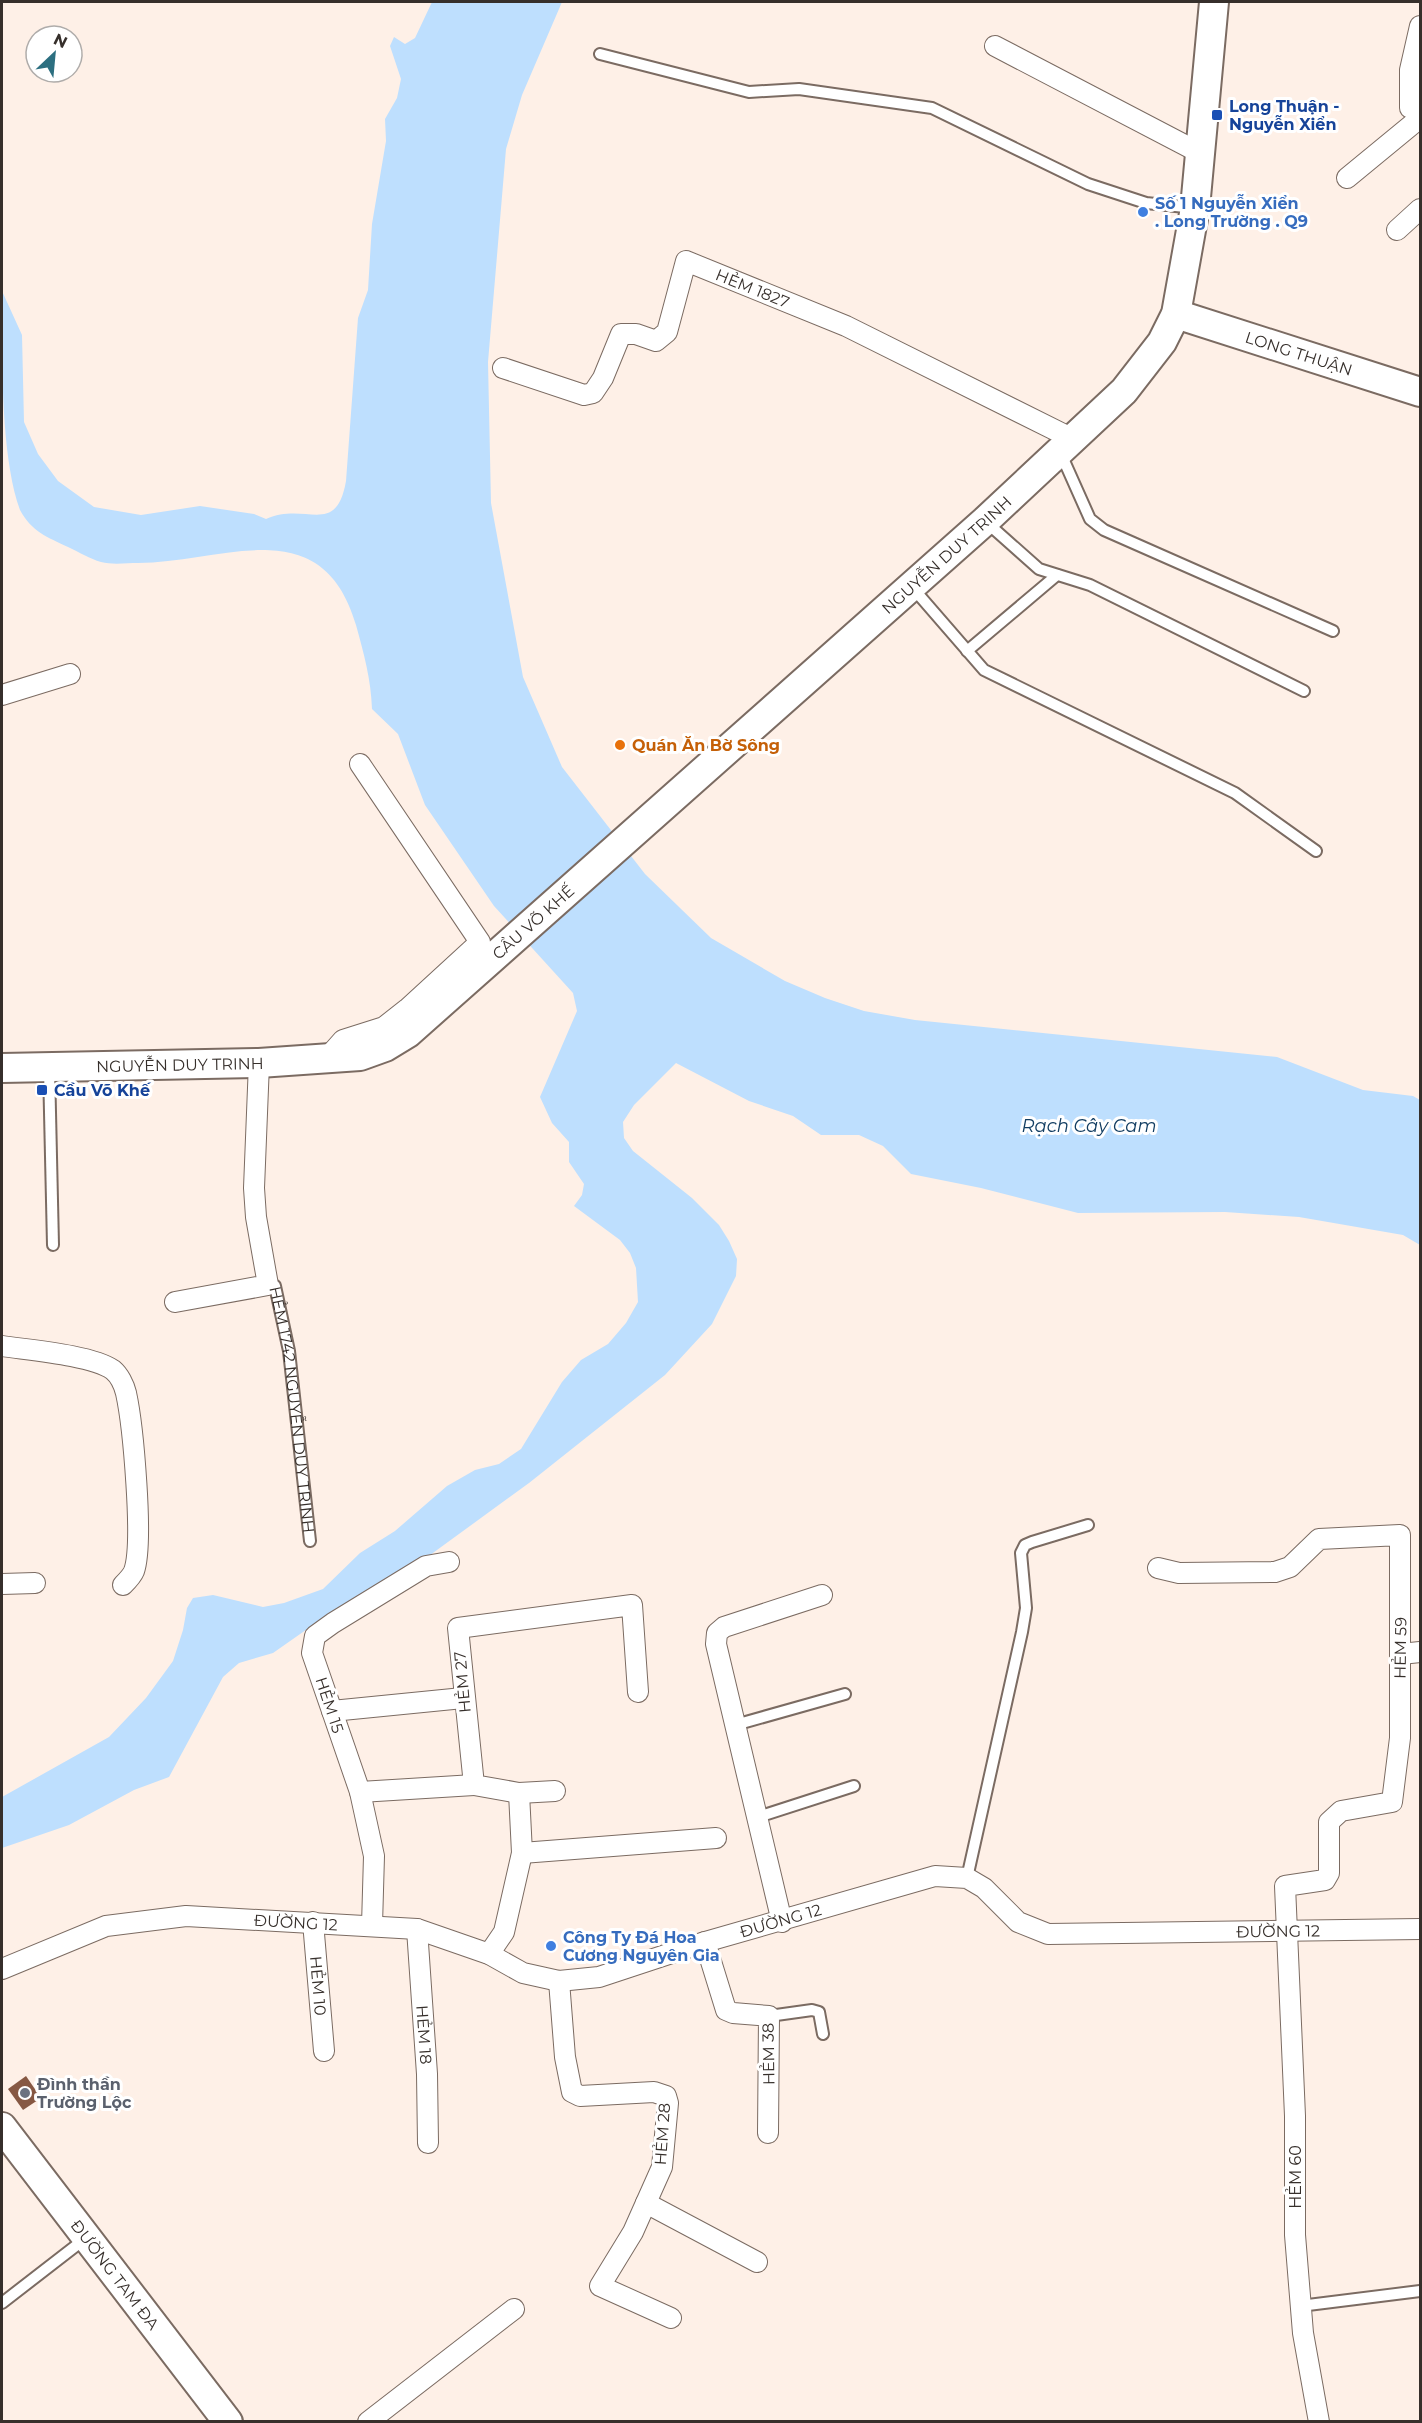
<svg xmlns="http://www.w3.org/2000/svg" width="1422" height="2423" viewBox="0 0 1422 2423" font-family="Montserrat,sans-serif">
	<rect width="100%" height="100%" fill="#fef0e7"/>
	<path fill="#bedffe" d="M432,2H562L522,95L506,149L488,362L491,503L523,677L562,767L645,874L711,938L785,981L825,998L864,1011L915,1020L1277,1057L1363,1090L1413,1096L1420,1100V1245L1403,1235L1299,1217L1225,1212L1078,1213L981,1188L911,1174L883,1146L859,1135H821L793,1116L749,1101L676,1063L634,1105L623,1122L624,1138L633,1151L692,1198L719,1225L729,1241L737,1259L736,1276L712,1324L665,1375L529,1483L426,1558L313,1625L273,1653L239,1663L223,1677L169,1777L134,1790L69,1825L2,1848V1797L109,1737L146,1698L173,1661L183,1630L187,1608L193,1598L213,1595L263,1607L284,1603L323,1589L360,1553L395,1531L447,1486L475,1470L499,1464L521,1449L562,1382L581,1360L608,1344L626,1323L638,1302L636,1268L630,1253L620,1240L574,1206L582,1195L584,1184L569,1162V1142L552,1123L540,1097L577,1011L573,993L494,906L425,805L398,734L372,709C371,679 364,654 356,625C322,509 224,562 138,563C127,563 112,565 101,562C90,559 79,552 68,547C47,537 32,532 20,510C0,455 2,353 2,291L22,335L24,422L38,454L58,481L94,507L141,515L200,506L254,514L266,519C306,501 336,538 346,481L358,318L368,290L372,224L386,141L385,119L397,98L401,79L390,46L394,37L405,44L415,38Z"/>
	<polygon fill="#865843" points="26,2076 41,2098 23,2110 8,2089"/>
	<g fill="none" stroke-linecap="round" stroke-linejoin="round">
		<g stroke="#7b6b62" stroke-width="14">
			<g id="lane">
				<polyline points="600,54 749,92 799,89 932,108 1088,184 1146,203 1195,208"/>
				<polyline points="1061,454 1090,519 1104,530 1333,631"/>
				<polyline points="985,521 1039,569 1090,585 1304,691"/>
				<polyline points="912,587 984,670 1235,793 1316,851"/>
				<polyline points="967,651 1057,575"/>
				<polyline points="49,1068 53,1245"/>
				<path id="s1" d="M268,1285L275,1286L289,1351L310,1541"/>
				<polyline points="735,1725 845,1694"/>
				<polyline points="758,1817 854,1786"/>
				<polyline points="967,1878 1022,1632 1026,1608 1021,1553 1025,1545 1032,1542 1088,1525"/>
				<polyline points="769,2016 812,2010 819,2012 823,2034"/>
				<polyline points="2,2303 86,2238"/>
				<polyline points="1300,2306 1420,2291"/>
			</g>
		</g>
		<g stroke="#7b6b62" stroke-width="22">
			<g id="street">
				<polyline points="1420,26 1410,70 1410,108 1420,110"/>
				<polyline points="995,46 1200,153"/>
				<polyline points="1347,178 1420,118"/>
				<polyline points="1397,230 1420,209"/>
				<path id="s2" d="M503,368L584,395L593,393L603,378L621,334H636L656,341L667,332L686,261L846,326L1073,439"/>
				<polyline points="2,695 70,674"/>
				<polyline points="327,1058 343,1040 384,1027 407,1009 480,942 360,764"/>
				<polyline points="175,1302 268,1285 256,1217 254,1188 259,1063"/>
				<path d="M2,1346C28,1350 92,1355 113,1370C119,1375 124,1385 126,1393C133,1425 144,1543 134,1571C132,1576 127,1581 123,1585"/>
				<polyline points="1158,1568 1179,1573 1275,1572 1290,1567 1319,1539 1400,1535 1400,1738 1392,1802 1341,1811 1329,1822 1329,1873 1325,1880 1285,1886 1295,2116 1295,2235 1303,2333 1319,2422"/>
				<polyline points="2,1584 35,1583"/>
				<polyline points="1401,1654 1420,1652"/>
				<polyline points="332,1711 463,1698"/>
				<polyline points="360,1792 474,1785"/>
				<polyline points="519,1793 555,1791"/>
				<polyline points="522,1853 716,1838"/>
				<path id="s3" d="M313,1922L324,2051"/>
				<polyline points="782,1922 716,1644 717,1633 724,1627 822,1595"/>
				<polyline points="372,1925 374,1856 360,1792 312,1653 315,1636 333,1623 426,1566 449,1562"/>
				<path id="s4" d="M417,1929L427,2074L428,2143"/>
				<polyline points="705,1942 726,2010 733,2013 769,2016 768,2133"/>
				<polyline points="489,1954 504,1932 522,1853 519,1793 474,1785 458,1628 632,1605 638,1692"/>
				<path id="s5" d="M2,1969L106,1926L186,1916L417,1929L489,1954L523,1973L559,1981L599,1977L705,1942L935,1876L967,1878L984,1888L1018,1922L1048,1934L1420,1929"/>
				<polyline points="559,1981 565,2057 572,2092 580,2096 654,2092 666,2096 668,2103 662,2167 633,2232 600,2286 671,2318"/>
				<polyline points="646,2203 757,2262"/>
				<polyline points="368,2422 514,2309"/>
			</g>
		</g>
		<g stroke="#7b6b62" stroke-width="32">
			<g id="secondary">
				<path id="s6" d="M1176,314L1420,392"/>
				<path id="s7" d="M2,1068L259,1063L360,1056L385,1047L408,1033L985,521L1124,391L1162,342L1176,314L1195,208L1214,2"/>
				<path id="s8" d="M2,2127L228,2422"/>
			</g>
		</g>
		<use href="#lane" stroke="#fff" stroke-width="10"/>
		<use href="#street" stroke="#fff" stroke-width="20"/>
		<use href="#secondary" stroke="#fff" stroke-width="28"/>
	</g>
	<g fill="#1a4fb4" stroke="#fff" stroke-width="2">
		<rect x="1211" y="109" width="12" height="12" rx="3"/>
		<rect x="36" y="1084" width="12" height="12" rx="3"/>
	</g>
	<g fill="#3f7fe0" stroke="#fff" stroke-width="2">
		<circle cx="1143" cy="212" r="6"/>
		<circle cx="551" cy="1946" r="6"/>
	</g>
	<circle fill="#e8710a" stroke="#fff" stroke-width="2" cx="620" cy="745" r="6"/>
	<circle fill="#6b7280" stroke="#fff" stroke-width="2" cx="25" cy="2093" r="6"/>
	<g text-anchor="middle" stroke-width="6" stroke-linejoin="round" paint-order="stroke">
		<g font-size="16" font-weight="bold" fill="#164399" stroke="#fff" text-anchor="start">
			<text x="1229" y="112">Long Thuận -<tspan x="1229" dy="18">Nguyễn Xiển</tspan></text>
			<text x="54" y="1096">Cầu Võ Khế</text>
		</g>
		<g font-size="16" font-weight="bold" fill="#366cbe" stroke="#fff" text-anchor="start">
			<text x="1155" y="209">Số 1 Nguyễn Xiển<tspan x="1155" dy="18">. Long Trường . Q9</tspan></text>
			<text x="563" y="1943">Công Ty Đá Hoa<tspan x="563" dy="18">Cương Nguyên Gia</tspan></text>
		</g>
		<g font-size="16" fill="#362f2b" stroke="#fff">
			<text dy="6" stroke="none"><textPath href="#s2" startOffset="356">HẺM 1827</textPath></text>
			<text dy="6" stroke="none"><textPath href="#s6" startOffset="129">LONG THUẬN</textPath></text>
			<text dy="6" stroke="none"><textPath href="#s7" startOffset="1132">NGUYỄN DUY TRINH</textPath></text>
			<text dy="6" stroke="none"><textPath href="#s7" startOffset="579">CẦU VÕ KHẾ</textPath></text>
			<text dy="6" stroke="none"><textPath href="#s7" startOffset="178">NGUYỄN DUY TRINH</textPath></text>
			<text dy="6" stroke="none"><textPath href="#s1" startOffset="132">HẺM 1742 NGUYỄN DUY TRINH</textPath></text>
			<text transform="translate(1400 1648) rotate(-89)" y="6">HẺM 59</text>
			<text transform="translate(462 1682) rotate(-95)" y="6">HẺM 27</text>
			<text transform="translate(330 1705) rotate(72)" y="6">HẺM 15</text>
			<text dy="6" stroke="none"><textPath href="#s5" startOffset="303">ĐƯỜNG 12</textPath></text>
			<text dy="6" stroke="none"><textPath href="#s5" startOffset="807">ĐƯỜNG 12</textPath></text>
			<text dy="6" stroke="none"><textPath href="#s5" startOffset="1330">ĐƯỜNG 12</textPath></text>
			<text dy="6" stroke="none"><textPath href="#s3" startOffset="64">HẺM 10</textPath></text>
			<text dy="6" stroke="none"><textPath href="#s4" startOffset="106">HẺM 18</textPath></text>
			<text transform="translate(768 2054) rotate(-91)" y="6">HẺM 38</text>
			<text transform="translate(662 2134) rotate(-86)" y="6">HẺM 28</text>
			<text transform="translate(1295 2177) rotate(-90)" y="6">HẺM 60</text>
			<text dy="6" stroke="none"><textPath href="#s8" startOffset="186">ĐƯỜNG TAM ĐA</textPath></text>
		</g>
		<g font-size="16" font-weight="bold" fill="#c56008" stroke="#fff" text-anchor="start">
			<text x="632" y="751">Quán Ăn Bờ Sông</text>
		</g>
		<g font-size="16" font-weight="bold" fill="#5b616d" stroke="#fff" text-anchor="start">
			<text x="37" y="2090">Đình thần<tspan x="37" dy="18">Trường Lộc</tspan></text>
		</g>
		<g font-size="18" font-style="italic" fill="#113d62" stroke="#fff">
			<text x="1089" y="1132">Rạch Cây Cam</text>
		</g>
	</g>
	<rect width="1422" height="2423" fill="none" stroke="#362f2b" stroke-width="6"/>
	<g transform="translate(54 54) rotate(26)"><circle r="28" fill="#ffffff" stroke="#afacaa" stroke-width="1.5"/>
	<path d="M0-4.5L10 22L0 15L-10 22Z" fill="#2c6f80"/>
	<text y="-9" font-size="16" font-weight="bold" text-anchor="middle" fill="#362f2b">N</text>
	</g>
</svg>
